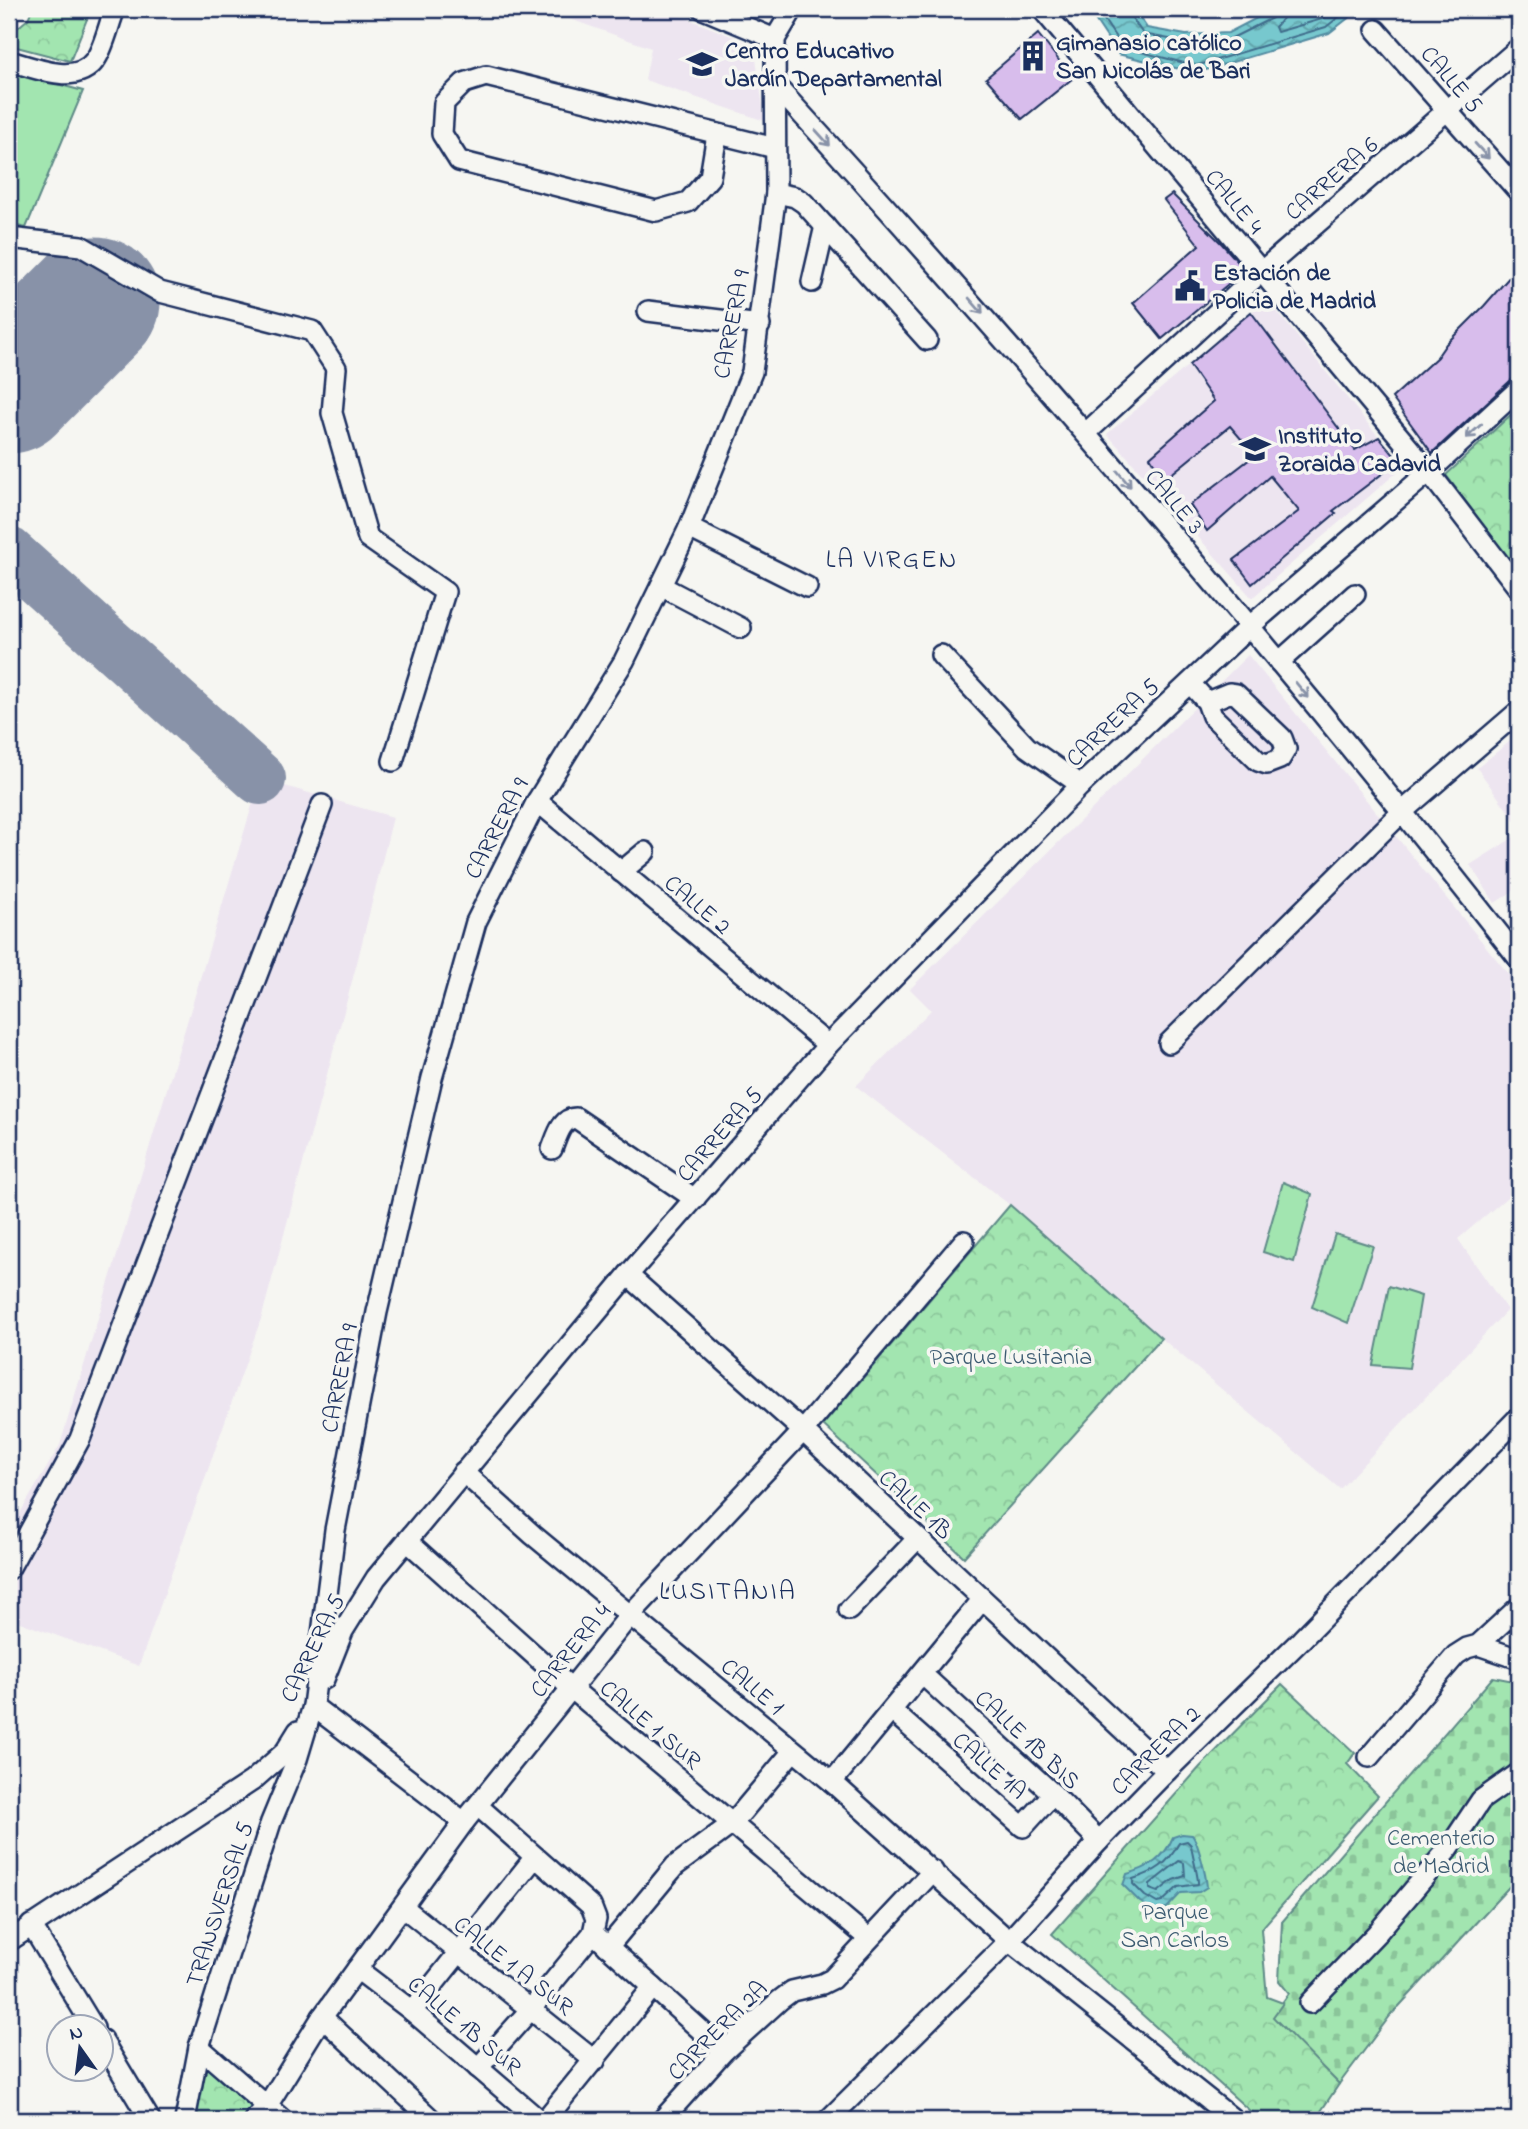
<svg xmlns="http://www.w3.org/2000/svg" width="1528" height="2129" viewBox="0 0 1528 2129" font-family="'Indie Flower',sans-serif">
	<defs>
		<pattern id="cemetery-stones" width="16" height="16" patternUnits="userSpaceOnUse" patternTransform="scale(1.75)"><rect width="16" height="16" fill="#a2e5b0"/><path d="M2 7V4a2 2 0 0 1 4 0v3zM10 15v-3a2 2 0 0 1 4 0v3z" fill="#8bc59a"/></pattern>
		<pattern id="park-crowns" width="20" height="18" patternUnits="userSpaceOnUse" patternTransform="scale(1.75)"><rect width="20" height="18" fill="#a2e5b0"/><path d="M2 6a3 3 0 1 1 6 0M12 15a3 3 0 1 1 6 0" fill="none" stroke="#8bc59a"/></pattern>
		<pattern id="water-waves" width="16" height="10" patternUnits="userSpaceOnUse" patternTransform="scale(1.75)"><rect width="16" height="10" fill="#77c8ce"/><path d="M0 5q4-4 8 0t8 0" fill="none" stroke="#61a3aa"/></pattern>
	</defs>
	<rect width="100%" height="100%" fill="#f6f6f2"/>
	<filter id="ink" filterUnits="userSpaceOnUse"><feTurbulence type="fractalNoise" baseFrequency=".0143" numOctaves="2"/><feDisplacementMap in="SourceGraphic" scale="14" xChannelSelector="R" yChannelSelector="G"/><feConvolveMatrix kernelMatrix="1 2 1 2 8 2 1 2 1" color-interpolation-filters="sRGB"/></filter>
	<g filter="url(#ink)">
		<g fill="#ede5f0">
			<polygon points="542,9 663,9 754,45 765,121 645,80 651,48"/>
			<polygon points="1267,299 1403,467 1252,598 1107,434"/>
			<polygon points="1248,655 1519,987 1519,1187 1458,1239 1507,1310 1340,1489 1161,1338 1010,1205 856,1086 931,1010 910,989"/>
			<polygon points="1519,734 1519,826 1477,768"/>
			<polygon points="260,779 393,817 358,959 262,1316 139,1666 9,1618 9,1532 60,1445"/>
			<polygon points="1519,834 1519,887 1495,903 1470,865"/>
		</g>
		<g fill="#a2e5b0" stroke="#5e8a87" stroke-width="2">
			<polygon points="9,71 83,91 26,228 9,224"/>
			<polygon points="1283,1182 1312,1194 1294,1262 1263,1252"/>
			<polygon points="1335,1234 1373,1246 1348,1323 1312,1307"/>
			<polygon points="1389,1286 1421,1296 1409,1368 1373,1365"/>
		</g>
		<polygon fill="url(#cemetery-stones)" stroke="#5e8a87" stroke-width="2" points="1493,1677 1519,1682 1519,1876 1390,2016 1339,2084 1272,2017 1289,1993 1279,1981 1282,1922"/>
		<g fill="url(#park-crowns)" stroke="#5e8a87" stroke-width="2">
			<polygon points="32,9 91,9 70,61 9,45 9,35 28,19"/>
			<polygon points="1519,407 1519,573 1446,475"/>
			<polygon points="1010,1205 1161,1338 964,1557 823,1425"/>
			<polygon points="1282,1684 1355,1753 1347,1764 1378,1796 1261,1929 1267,1997 1283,2003 1273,2017 1339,2084 1315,2120 1260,2120 1052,1934 1200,1767"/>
			<polygon points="208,2061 262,2108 249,2120 194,2120"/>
		</g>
		<g fill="url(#water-waves)" stroke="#528ba1" stroke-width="2">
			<polygon points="1088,9 1134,9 1147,28 1186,35 1228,33 1274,9 1360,9 1329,33 1196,73 1118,54"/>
			<path d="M1182,1834L1192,1835C1198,1841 1206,1876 1207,1887L1199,1892L1181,1893L1167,1908L1155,1911L1140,1902L1123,1885L1127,1874C1149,1868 1164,1859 1173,1837Z"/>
		</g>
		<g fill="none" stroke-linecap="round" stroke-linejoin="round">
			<g stroke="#406c8b" stroke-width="2">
				<polyline points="1097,9 1122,47 1196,66 1326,27 1349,9"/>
				<polyline points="1129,9 1130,15 1143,34 1185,42 1228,40 1272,18 1276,9"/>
				<polyline points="1285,9 1283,18 1275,27 1277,32 1322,19 1335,9"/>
				<path d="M1187,1841L1191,1845C1192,1855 1199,1878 1198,1884L1178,1887L1162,1902L1157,1903L1145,1896L1133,1884V1879C1156,1872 1168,1864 1179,1843Z"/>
				<polygon points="1179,1861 1184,1863 1185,1876 1173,1880 1158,1892 1150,1889 1150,1884"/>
			</g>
			<polyline stroke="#8892a8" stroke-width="52" points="9,553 260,779"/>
			<polyline stroke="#8892a8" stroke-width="131" points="9,388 95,302"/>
		</g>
		<g fill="#d8bdec" stroke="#1b2f5e" stroke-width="2">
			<polygon points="1038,34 1073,78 1022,119 986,78"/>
			<polygon points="1172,194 1222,244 1245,270 1162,339 1133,303 1199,245 1164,200"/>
			<polygon points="1519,266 1519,376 1511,380 1432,453 1392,398 1437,357 1446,344 1484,306"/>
			<polygon points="1251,312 1355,450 1379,437 1399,461 1333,511 1336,513 1252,584 1234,560 1299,511 1270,476 1207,531 1190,505 1255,455 1230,426 1164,480 1150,457 1214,401 1189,365"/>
		</g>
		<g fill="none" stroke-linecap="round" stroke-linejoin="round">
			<g stroke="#1b2f5e" stroke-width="24">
				<g id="minor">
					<polyline points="703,9 775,39"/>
					<polyline points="1042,9 1429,472 1519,589"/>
					<polyline points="1376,30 1519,192"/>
					<path d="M9,61C34,67 76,87 95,60C104,48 109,23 115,9"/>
					<path d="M777,87C1034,369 1284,658 1519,959"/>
					<polyline points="717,134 710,177 688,202 656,211 459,161 442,134 444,103 464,83 486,76 775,148"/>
					<polyline points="776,193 795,197 804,203 927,340"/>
					<polyline points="9,238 81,246 160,292 312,331 336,368 332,413 368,538 445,592 393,761"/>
					<polyline points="812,282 825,226"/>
					<polyline points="648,311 760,325"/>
					<polyline points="1086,433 1262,271 1519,48"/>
					<polyline points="689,528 807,587"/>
					<polyline points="661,586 741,628"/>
					<polyline points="941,655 1027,747 1081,785"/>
					<polyline points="1279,662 1355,594"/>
					<polyline points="1190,683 1207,702 1229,693 1236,694 1282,738 1286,749 1280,759 1267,764 1258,761 1212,716 1207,702"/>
					<polyline points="537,801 828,1045"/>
					<polyline points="621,872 645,852"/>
					<polyline points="1169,1043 1403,811 1519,711"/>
					<path d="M552,1149C557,1137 561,1118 576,1118L695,1199"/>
					<polyline points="628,1275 803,1431 1167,1771"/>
					<polyline points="463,1472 533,1535 832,1782 1009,1941 1234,2120"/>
					<polyline points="407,1541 571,1688 868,1938"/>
					<polyline points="9,1569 80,1439 322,805"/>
					<polyline points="849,1610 917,1539"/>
					<polyline points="1478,1645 1519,1659"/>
					<polyline points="922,1674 1053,1794 1099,1841"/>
					<polyline points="324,1679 343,1631 376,1578 628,1275 828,1045 1081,785 1249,627 1429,472 1519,389"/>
					<polyline points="313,1706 464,1822"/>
					<polyline points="892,1711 1023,1827 1053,1794"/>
					<polyline points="1369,1757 1456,1655 1467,1648 1478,1645 1519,1607"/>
					<polyline points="832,1782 982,1600"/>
					<polyline points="478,1806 591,1906 596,1919 593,1933 724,2051"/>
					<polyline points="403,1907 595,2061"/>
					<polyline points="31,1925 94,2028"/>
					<polyline points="9,1941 252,1781 285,1752 298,1731"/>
					<polyline points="608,1947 675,1866 732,1824 793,1751"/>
					<polyline points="357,1969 412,2011 539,2120"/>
					<polyline points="1310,2003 1377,1933 1449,1848 1481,1800 1519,1773"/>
					<polyline points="412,2011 535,1857"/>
					<polyline points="322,2017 430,2118"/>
					<polyline points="102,2040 150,2120"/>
					<polyline points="199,2047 283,2120"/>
					<polyline points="478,2068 531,2009 593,1933"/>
					<polyline points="185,2120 199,2047 271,1822 297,1759 313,1706 335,1530 377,1312 432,1078 476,922 537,801 624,661 689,528 752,372 776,193 775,39 793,9"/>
					<polyline points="254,2120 267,2106 322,2017 464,1822 630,1615 803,1431 964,1241"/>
					<polyline points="545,2120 653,1987"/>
					<polyline points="662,2120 724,2051 780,2000 792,1991 822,1984 832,1979 933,1871"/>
					<polyline points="828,2120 1009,1941 1099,1841 1167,1771 1301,1640 1519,1417"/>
				</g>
			</g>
			<use href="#minor" stroke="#f6f6f2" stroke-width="19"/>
		</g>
		<defs><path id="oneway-shaft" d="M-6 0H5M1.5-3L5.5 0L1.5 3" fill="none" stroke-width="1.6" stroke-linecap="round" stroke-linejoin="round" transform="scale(1.75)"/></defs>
		<g stroke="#8892a8">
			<use href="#oneway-shaft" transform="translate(823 138) rotate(48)"/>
			<use href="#oneway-shaft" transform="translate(1482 151) rotate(48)"/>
			<use href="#oneway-shaft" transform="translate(976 306) rotate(49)"/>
			<use href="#oneway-shaft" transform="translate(1474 431) rotate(138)"/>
			<use href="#oneway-shaft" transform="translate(1124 479) rotate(50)"/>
			<use href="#oneway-shaft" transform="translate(1302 690) rotate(50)"/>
		</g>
	</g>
	<defs>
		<g id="building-bare" transform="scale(2.415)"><path d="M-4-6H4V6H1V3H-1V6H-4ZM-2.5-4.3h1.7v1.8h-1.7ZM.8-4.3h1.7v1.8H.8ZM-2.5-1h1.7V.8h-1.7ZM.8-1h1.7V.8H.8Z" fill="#1b2f5e" stroke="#f6f6f2" stroke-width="2.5" paint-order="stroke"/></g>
		<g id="school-bare" transform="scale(2.415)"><path d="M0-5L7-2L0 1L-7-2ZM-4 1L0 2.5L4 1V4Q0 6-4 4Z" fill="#1b2f5e" stroke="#f6f6f2" stroke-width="2.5" paint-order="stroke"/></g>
		<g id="civic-bare" transform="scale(2.415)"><path d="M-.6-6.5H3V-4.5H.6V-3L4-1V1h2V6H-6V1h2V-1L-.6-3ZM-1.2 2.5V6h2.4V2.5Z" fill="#1b2f5e" stroke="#f6f6f2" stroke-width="2.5" paint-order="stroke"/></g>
	</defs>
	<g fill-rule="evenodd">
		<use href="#building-bare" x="1033" y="56"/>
		<use href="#school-bare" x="702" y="64"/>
		<use href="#civic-bare" x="1190" y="286"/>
		<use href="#school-bare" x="1255" y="449"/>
	</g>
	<g text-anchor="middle" stroke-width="7" stroke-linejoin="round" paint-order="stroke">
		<g font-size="24" font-weight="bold" fill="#1b2f5e" stroke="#f6f6f2" text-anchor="start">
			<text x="1056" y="50">Gimanasio católico<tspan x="1056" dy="28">San Nicolás de Bari</tspan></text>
			<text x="725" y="58">Centro Educativo<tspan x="725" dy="28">Jardín Departamental</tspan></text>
			<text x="1213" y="280">Estación de<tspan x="1213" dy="28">Policia de Madrid</tspan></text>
			<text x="1278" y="443">Instituto<tspan x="1278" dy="28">Zoraida Cadavid</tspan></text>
		</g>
		<g font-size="24" fill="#1b2f5e" stroke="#f6f6f2">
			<text transform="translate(1452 79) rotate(49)" y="8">CALLE 5</text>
			<text transform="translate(1331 178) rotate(-41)" y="8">CARRERA 6</text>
			<text transform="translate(1235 201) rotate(50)" y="8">CALLE 4</text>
			<text transform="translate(731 324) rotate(-79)" y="8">CARRERA 9</text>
			<text transform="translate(1175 501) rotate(50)" y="8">CALLE 3</text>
			<text transform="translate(1112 722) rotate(-43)" y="8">CARRERA 5</text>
			<text transform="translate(496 828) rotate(-62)" y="8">CARRERA 9</text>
			<text transform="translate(698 904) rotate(40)" y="8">CALLE 2</text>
			<text transform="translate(719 1134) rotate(-49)" y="8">CARRERA 5</text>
			<text transform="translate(339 1378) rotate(-79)" y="8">CARRERA 9</text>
			<text transform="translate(916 1504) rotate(43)" y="8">CALLE 1B</text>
			<text transform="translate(312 1648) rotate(-64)" y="8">CARRERA 5</text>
			<text transform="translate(570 1650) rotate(-51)" y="8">CARRERA 4</text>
			<text transform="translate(753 1686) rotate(40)" y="8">CALLE 1</text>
			<text transform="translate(651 1724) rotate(40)" y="8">CALLE 1 SUR</text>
			<text transform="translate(1028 1739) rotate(43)" y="8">CALLE 1B BIS</text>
			<text transform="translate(1155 1750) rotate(-45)" y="8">CARRERA 2</text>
			<text transform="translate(990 1765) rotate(41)" y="8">CALLE 1A</text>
			<text transform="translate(219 1904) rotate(-72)" y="8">TRANSVERSAL 5</text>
			<text transform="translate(514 1965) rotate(38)" y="8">CALLE 1 A SUR</text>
			<text transform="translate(465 2025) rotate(40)" y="8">CALLE 1B SUR</text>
			<text transform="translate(717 2030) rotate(-45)" y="8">CARRERA 2A</text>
		</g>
		<g font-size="24" fill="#3d5c72" stroke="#f6f6f2">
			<text x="1011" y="1364">Parque Lusitania</text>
			<text x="1441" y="1845">Cementerio<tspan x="1441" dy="28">de Madrid</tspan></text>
			<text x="1175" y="1919">Parque<tspan x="1175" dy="28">San Carlos</tspan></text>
		</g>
		<g font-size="26" letter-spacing="2" fill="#1b2f5e" stroke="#f6f6f2">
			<text x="892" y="567">LA VIRGEN</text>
			<text x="728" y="1599">LUSITANIA</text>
		</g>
	</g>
	<rect width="1528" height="2129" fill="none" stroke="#f6f6f2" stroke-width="35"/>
	<rect x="18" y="18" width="1493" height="2094" fill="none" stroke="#1b2f5e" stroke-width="2.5" filter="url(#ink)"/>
	<g transform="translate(80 2048) rotate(346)"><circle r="33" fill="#f6f6f2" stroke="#9ea6b7" stroke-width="2"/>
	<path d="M0-5L12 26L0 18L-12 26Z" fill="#1b2f5e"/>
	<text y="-10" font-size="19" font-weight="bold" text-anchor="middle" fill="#1b2f5e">N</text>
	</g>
</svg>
